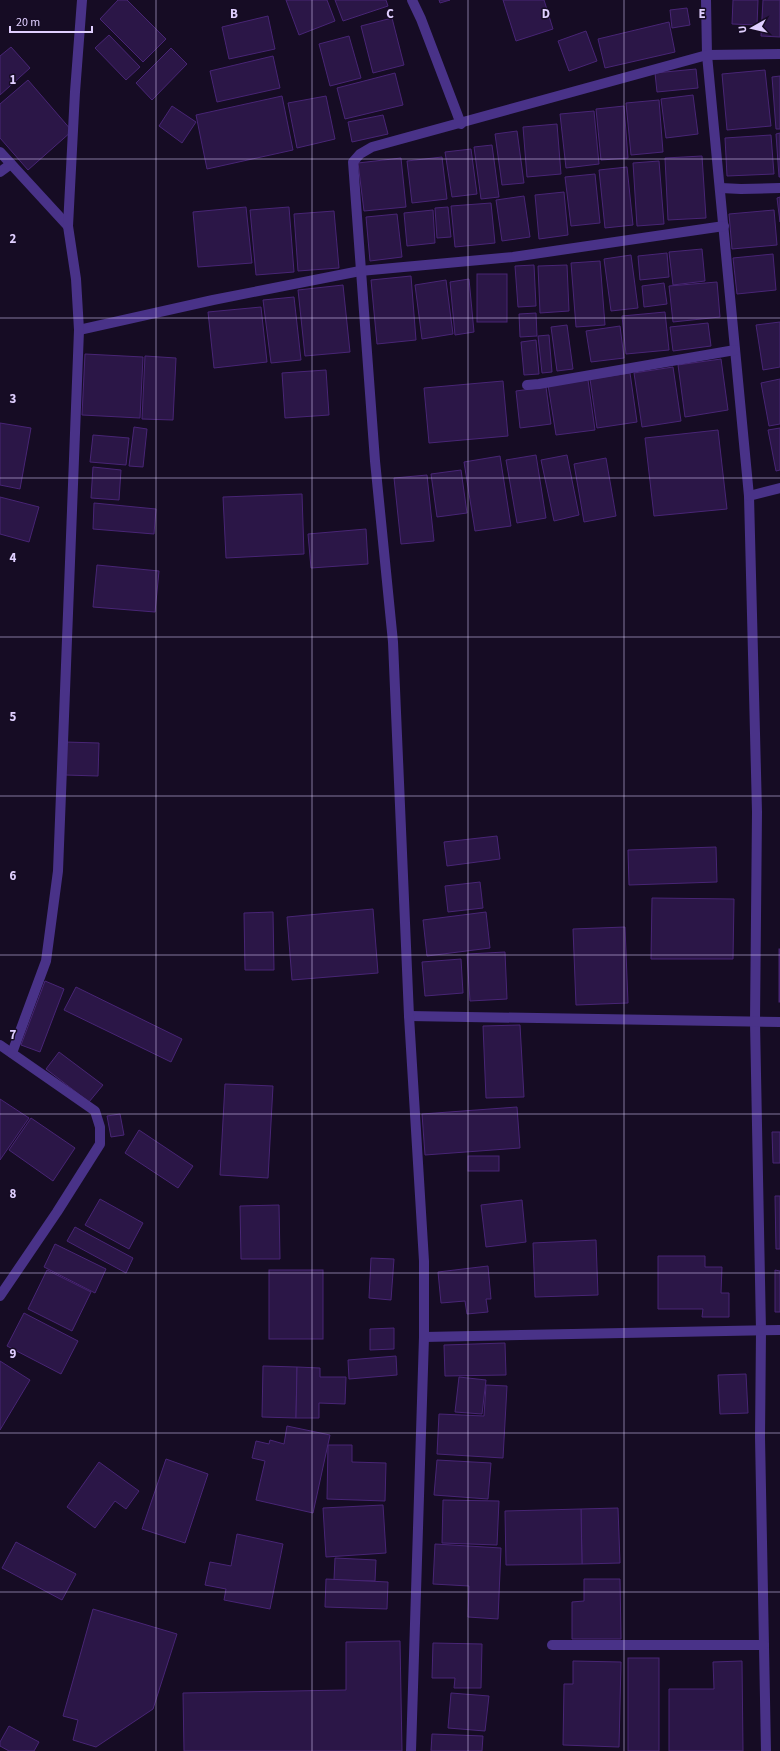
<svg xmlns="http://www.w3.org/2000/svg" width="780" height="1751" viewBox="0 0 780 1751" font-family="'Source Sans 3',sans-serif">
	<rect width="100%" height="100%" fill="#160c24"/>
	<g fill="#2b1647" stroke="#482575">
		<polygon points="118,0 127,0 166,39 143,62 100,19"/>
		<polygon points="286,0 327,0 335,21 299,35"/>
		<polygon points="335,0 386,0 388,6 343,21"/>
		<polygon points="439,0 450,0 440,3"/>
		<polygon points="503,0 544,0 553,29 516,41"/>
		<polygon points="733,0 758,0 757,25 732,24"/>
		<polygon points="763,0 780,0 780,37 761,36"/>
		<polygon points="687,8 690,25 672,28 670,10"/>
		<polygon points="268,16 275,49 229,59 222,27"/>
		<polygon points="392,18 404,65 373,73 361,26"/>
		<polygon points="669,22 675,52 605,68 598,39"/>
		<polygon points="586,31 597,61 569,71 558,41"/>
		<polygon points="109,35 140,67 126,80 95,48"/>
		<polygon points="349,36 361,78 330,86 319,44"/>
		<polygon points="11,47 30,68 0,95 0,56"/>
		<polygon points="171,48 187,64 152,100 136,83"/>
		<polygon points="273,56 280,88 217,102 210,71"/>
		<polygon points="696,69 698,88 657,92 655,73"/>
		<polygon points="765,70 771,126 727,130 722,74"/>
		<polygon points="395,73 403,105 345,119 337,88"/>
		<polygon points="780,76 780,129 776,129 772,77"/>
		<polygon points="28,80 72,131 28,170 0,138 0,104"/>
		<polygon points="693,95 698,134 666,138 661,99"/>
		<polygon points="282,96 293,150 207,169 196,115"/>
		<polygon points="326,96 335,139 297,148 288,103"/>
		<polygon points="659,100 663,152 631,155 626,103"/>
		<polygon points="172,106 196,122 182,143 159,126"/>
		<polygon points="624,106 628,158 601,160 596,109"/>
		<polygon points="594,111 599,164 566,168 560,114"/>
		<polygon points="383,115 388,134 352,142 348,122"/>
		<polygon points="557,124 561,174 527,177 523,127"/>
		<polygon points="517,131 524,183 502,185 495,134"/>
		<polygon points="780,133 780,177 779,177 776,134"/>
		<polygon points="771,135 774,174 727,176 725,138"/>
		<polygon points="492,145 499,197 481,199 474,147"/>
		<polygon points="471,149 477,194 452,197 445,152"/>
		<polygon points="702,156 706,218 668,220 665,158"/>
		<polygon points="442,157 447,199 412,203 407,161"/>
		<polygon points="401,158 406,207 364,211 358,163"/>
		<polygon points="659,161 664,224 637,226 633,163"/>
		<polygon points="627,167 633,225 605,228 599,170"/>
		<polygon points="595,174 600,223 571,226 565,177"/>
		<polygon points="564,192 568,235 539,239 535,195"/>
		<polygon points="524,196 530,237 502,241 496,200"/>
		<polygon points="780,197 780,222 777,198"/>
		<polygon points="491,203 495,243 455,247 451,206"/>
		<polygon points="246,207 252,263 198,267 193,212"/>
		<polygon points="289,207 294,272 256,275 250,210"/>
		<polygon points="448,207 451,237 437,238 435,208"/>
		<polygon points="433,210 435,243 407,246 404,213"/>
		<polygon points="774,210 777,245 732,249 729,214"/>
		<polygon points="334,211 339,268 298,271 294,214"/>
		<polygon points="397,214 402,257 370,261 366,217"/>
		<polygon points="702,249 705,281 673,285 669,252"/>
		<polygon points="667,253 669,277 640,280 638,256"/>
		<polygon points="773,254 776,290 737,294 733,258"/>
		<polygon points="631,255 638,308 611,311 604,259"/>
		<polygon points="600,261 605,325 576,327 571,263"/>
		<polygon points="534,265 536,306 518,307 515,266"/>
		<polygon points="567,265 569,311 540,313 538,266"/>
		<rect x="477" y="274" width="30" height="48"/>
		<polygon points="411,276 416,340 377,344 371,280"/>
		<polygon points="469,279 474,332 455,335 450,282"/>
		<polygon points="446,280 453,334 422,339 415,285"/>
		<polygon points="717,282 720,317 673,322 669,286"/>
		<polygon points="664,283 667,304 644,307 642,286"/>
		<polygon points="343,285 350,352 305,356 298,290"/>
		<polygon points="294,297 301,360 271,363 263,300"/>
		<polygon points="261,307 267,362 214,368 208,312"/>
		<polygon points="665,312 669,350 626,354 622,316"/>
		<polygon points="536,313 537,336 520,337 519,314"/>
		<polygon points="780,322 780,367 763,370 756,325"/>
		<polygon points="708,323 711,346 673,351 670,327"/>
		<polygon points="567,325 573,369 557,371 551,327"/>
		<polygon points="620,326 624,358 591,362 586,331"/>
		<polygon points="549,335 552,372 542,373 538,336"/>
		<polygon points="536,340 539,374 524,375 521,342"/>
		<polygon points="85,354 143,357 140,418 82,415"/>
		<polygon points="145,356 176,358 173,420 142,419"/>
		<polygon points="721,359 728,410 685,417 678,365"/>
		<polygon points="673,367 681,421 642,427 634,373"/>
		<polygon points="326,370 329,415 285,418 282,373"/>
		<polygon points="630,373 637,422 597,428 590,379"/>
		<polygon points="780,379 780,424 769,426 761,383"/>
		<polygon points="588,380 595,430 556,435 548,385"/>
		<polygon points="503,381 508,436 429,443 424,388"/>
		<polygon points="546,387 551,424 520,428 516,391"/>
		<polygon points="0,423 31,428 20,489 0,485"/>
		<polygon points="134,427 147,429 143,467 129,466"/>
		<polygon points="780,428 780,470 776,471 768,430"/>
		<polygon points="718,430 727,509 654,516 645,438"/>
		<polygon points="93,435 129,438 126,465 90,462"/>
		<polygon points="536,455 546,518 517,523 506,460"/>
		<polygon points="567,455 579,515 554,521 541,460"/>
		<polygon points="500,456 511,526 475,531 464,462"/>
		<polygon points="606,458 616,516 584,522 574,464"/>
		<polygon points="93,467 121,470 119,500 91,498"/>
		<polygon points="461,470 467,513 437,517 431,474"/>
		<polygon points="427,475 434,541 401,544 394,478"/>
		<polygon points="302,494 304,554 226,558 223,497"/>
		<polygon points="0,497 39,507 29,542 0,534"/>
		<polygon points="94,503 156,509 154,534 93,529"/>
		<polygon points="366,529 368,564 311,568 308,534"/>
		<polygon points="97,565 159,571 155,612 93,607"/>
		<polygon points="65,742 99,743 98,776 65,775"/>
		<polygon points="497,836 500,859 447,866 444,842"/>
		<polygon points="716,847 717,882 629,885 628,850"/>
		<polygon points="480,882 483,908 448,912 445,886"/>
		<polygon points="652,898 734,899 733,959 651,959"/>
		<polygon points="373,909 378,973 292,980 287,917"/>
		<polygon points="273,912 274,970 245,970 244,913"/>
		<polygon points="486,912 490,948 427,956 423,920"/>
		<polygon points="625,927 628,1003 576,1005 573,929"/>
		<rect x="779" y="949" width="1" height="53"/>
		<polygon points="505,952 507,999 470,1001 467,954"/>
		<polygon points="461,959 463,993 425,996 422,962"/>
		<polygon points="45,981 64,989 40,1052 21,1045"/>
		<polygon points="76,987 182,1039 171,1062 64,1010"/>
		<polygon points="520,1025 524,1097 486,1098 483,1026"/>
		<polygon points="59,1052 103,1085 89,1102 46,1069"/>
		<polygon points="225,1084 273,1086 268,1178 220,1175"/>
		<polygon points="0,1099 29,1118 0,1160"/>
		<polygon points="517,1107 520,1148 425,1155 422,1114"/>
		<polygon points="120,1114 124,1135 111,1137 107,1116"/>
		<polygon points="31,1118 75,1148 53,1181 9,1150"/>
		<polygon points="139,1130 193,1166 178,1188 125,1153"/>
		<polygon points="772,1132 780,1132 780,1163 773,1163"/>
		<rect x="468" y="1156" width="31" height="15"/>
		<polygon points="775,1196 780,1196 780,1249 776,1249"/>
		<polygon points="100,1199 143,1223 129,1249 85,1225"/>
		<polygon points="522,1200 526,1242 486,1247 481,1205"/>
		<polygon points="279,1205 280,1259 241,1259 240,1206"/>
		<polygon points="75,1227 133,1258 126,1273 67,1241"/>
		<polygon points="596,1240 598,1295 535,1297 533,1243"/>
		<polygon points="55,1244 106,1269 95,1293 44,1267"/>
		<polygon points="658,1256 705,1256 705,1267 722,1267 721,1293 729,1293 729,1317 702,1317 703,1309 658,1309"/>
		<polygon points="371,1258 394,1259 391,1300 369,1298"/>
		<polygon points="488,1266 491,1299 486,1299 488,1312 467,1314 465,1301 441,1303 438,1272"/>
		<polygon points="47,1270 91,1292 72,1331 28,1309"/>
		<rect x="269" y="1270" width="54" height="69"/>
		<polygon points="775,1270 780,1271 780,1312 775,1312"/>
		<polygon points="24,1313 78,1341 61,1374 7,1346"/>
		<polygon points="394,1328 394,1349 370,1350 370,1329"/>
		<polygon points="505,1343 506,1375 445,1376 444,1345"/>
		<polygon points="396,1356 397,1375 349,1379 348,1360"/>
		<polygon points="0,1361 30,1380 0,1430"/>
		<polygon points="263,1366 297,1367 296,1418 262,1417"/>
		<polygon points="297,1367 320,1368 320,1377 346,1377 345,1404 319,1403 319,1418 296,1418"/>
		<polygon points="746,1374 748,1413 720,1414 718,1375"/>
		<polygon points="459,1377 486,1380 482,1414 455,1412"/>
		<polygon points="486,1385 507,1386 503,1458 437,1454 439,1414 484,1416"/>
		<polygon points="287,1426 330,1435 313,1513 256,1500 265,1461 252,1458 256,1441 269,1444 270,1440 284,1444"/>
		<polygon points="328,1445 352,1445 352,1462 386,1463 385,1501 327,1499"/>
		<polygon points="166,1459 208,1474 185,1543 142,1529"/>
		<polygon points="437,1460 491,1463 488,1499 434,1495"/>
		<polygon points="99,1462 139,1491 126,1509 115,1501 95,1528 67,1507"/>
		<polygon points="443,1500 499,1501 497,1545 442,1543"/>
		<polygon points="383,1505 386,1553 326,1557 323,1508"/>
		<polygon points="618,1508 620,1563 582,1564 581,1509"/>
		<polygon points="581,1509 582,1564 506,1565 505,1511"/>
		<polygon points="237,1534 283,1544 270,1609 224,1600 226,1589 205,1585 210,1562 231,1566"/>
		<polygon points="16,1542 76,1574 62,1600 2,1568"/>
		<polygon points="435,1544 501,1548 498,1619 468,1617 469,1586 433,1584"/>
		<polygon points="335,1558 376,1560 375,1581 334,1580"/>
		<polygon points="326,1579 388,1582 387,1609 325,1607"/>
		<polygon points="584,1579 620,1579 621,1639 572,1639 572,1602 584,1601"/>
		<polygon points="93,1609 177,1634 153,1709 96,1747 73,1740 78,1720 63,1716"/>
		<polygon points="400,1641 402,1751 184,1751 183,1693 346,1690 346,1642"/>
		<polygon points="433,1643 482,1644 481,1688 454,1688 455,1678 432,1678"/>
		<rect x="628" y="1658" width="31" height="93"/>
		<polygon points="573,1661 621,1662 619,1747 563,1745 564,1684 573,1684"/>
		<polygon points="742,1661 743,1751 669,1751 669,1689 714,1689 713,1662"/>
		<polygon points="451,1693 489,1696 485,1731 448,1728"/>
		<polygon points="9,1726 39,1742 34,1751 9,1751 0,1746 0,1742"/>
		<polygon points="432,1734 483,1736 482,1751 431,1751"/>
	</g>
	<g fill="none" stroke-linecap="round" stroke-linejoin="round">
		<g stroke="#493288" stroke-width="10">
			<polyline points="412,0 421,19 461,124"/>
			<polyline points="706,0 707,55 749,496 757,812 755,1022 761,1331 760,1437 766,1751"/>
			<polyline points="0,152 68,226"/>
			<polyline points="0,172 11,164"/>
			<polyline points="721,188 741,189 780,188"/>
			<polyline points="79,330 213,300 360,271 513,257 724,226"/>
			<polyline points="527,385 539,384 735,350"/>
			<polyline points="749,496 780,488"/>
			<polyline points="409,1016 780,1022"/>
			<polyline points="0,1045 95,1111 100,1127 100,1144 57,1212 0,1296"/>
			<polyline points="12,1053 46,961 58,871 79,330 76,279 68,226 75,92 82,0"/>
			<polyline points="424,1337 780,1330"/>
			<polyline points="552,1645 764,1645"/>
			<polyline points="411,1751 424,1337 424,1261 409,1016 393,642 375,461 353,162 360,154 372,147 707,55 780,54"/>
		</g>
	</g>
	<path fill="none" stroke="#e0cfff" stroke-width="1" stroke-opacity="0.55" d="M156,0V1751M312,0V1751M468,0V1751M624,0V1751M0,159H780M0,318H780M0,478H780M0,637H780M0,796H780M0,955H780M0,1114H780M0,1273H780M0,1433H780M0,1592H780"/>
	<g font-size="13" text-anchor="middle" font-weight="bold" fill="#e0cfff" stroke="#160c24" stroke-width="3" stroke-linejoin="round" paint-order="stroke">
		<text x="234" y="18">B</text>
		<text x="390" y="18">C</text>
		<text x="546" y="18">D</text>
		<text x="702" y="18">E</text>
		<text x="13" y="84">1</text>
		<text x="13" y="243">2</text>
		<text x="13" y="403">3</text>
		<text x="13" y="562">4</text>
		<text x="13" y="721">5</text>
		<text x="13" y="880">6</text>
		<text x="13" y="1039">7</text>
		<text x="13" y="1198">8</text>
		<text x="13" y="1358">9</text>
	</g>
	<g transform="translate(752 28) rotate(262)" stroke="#160c24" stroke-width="3" paint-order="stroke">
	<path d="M0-3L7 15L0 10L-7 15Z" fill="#e0cfff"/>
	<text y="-6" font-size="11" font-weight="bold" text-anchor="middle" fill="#e0cfff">U</text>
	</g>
	<path d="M10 26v6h82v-6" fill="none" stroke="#e0cfff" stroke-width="2"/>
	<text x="16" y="26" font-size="12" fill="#e0cfff" stroke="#160c24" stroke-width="3" paint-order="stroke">20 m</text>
</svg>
